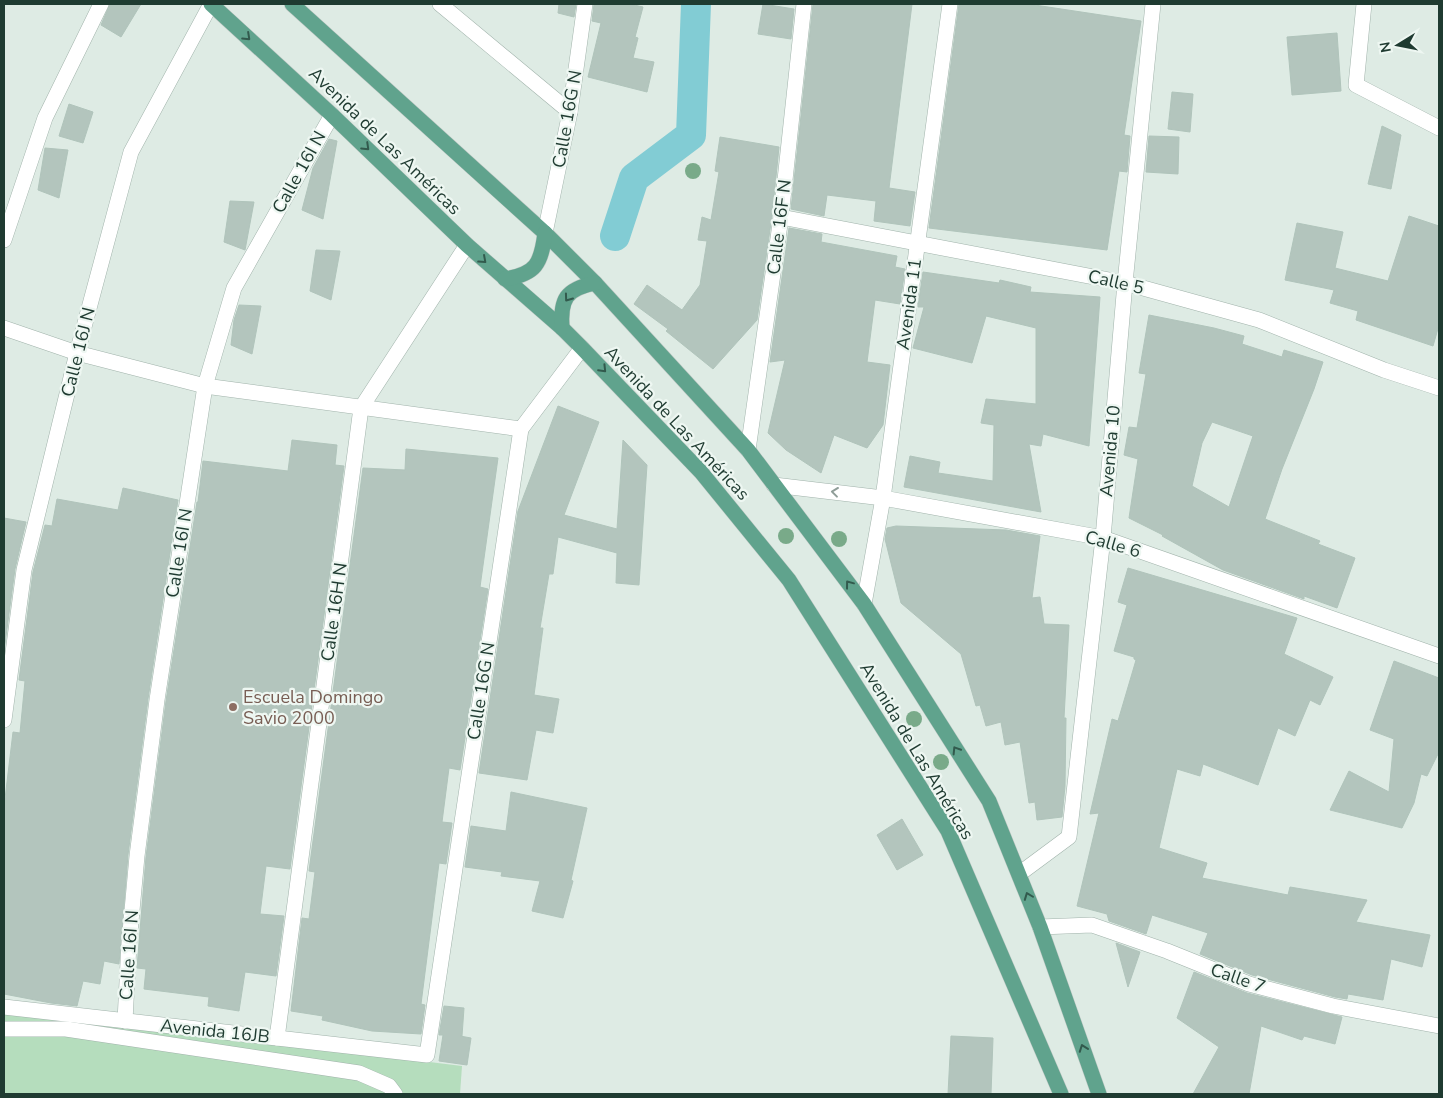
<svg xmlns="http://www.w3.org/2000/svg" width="1443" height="1098" viewBox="0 0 1443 1098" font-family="'Nunito Sans',sans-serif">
	<rect width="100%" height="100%" fill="#deebe4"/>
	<polygon fill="#b5ddbd" points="4,1010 462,1066 460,1094 4,1094"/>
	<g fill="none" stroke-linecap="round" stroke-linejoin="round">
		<polyline stroke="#82ccd4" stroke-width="30" points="615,236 634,178 691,135 696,4"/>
	</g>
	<g fill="#b3c5bd" stroke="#b0c4bb" fill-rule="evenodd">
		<polygon points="110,4 141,4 121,37 101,25"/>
		<polygon points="559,4 576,4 574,17 558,13"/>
		<polygon points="594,4 630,4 643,7 635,37 638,38 633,58 654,62 647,92 588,77 601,23 592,21"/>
		<polygon points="763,4 794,9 791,39 758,34"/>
		<polygon points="813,4 912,4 889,188 915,192 910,226 874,221 876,201 827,195 824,216 791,209"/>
		<polygon points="959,4 1028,4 1141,21 1124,135 1130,136 1127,172 1119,171 1107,250 929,228"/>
		<polygon points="1337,33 1341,91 1292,95 1287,37"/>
		<polygon points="1172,92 1193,94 1190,132 1168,129"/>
		<polygon points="69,104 93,112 83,143 59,136"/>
		<polygon points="1382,126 1401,135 1391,189 1368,184"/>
		<polygon points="1149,136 1179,137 1178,174 1146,172"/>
		<polygon points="720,137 779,147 772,216 757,320 713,369 666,331 668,329 634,304 647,285 682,310 700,285 707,241 698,240 702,217 711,220 719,172 715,171"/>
		<polygon points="329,139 337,141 323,219 302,210 313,168"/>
		<polygon points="45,148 68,150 59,198 38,190"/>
		<polygon points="230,201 254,202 245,250 224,242"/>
		<polygon points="1409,216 1439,226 1439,325 1433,346 1356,320 1358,311 1330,303 1334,290 1285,280 1297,223 1343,232 1335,268 1388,281"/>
		<polygon points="789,228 822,234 821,242 897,256 895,267 905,269 900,304 875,300 867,362 890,365 883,425 867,448 834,435 821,473 786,450 768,433 785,360 770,362"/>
		<polygon points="316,250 340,251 331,300 310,291"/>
		<polygon points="923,272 999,283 1000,280 1031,287 1030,292 1100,297 1089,446 1043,434 1041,446 1029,444 1041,512 904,487 910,456 940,462 938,473 993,481 994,425 981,423 986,399 1036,404 1036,328 986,316 972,363 913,348 924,307 918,307"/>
		<polygon points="239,305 261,306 252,354 231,345 234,320"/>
		<path d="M1149,315L1214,328L1244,336L1242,344L1282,357L1284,350L1323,362L1314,389L1282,469L1265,519L1320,541L1318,544L1355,558L1337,608L1304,596V599L1223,570L1162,536L1163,535L1129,518L1138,459L1124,455L1129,427L1137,428L1146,374L1139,373ZM1212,422L1253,436L1229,507L1192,486L1202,443Z"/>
		<polygon points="558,406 599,422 564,515 617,529 623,440 647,465 639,585 616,583 617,553 558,537 553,574 549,574 540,628 543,628 534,695 559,699 553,733 536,730 527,780 479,773 518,511"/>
		<polygon points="292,440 337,445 335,465 344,466 290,869 266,866 260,914 284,916 276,976 245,972 239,1011 208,1006 209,997 144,989 146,969 137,968 146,857 166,701 197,502 198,502 203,461 288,471"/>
		<polygon points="406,449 498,458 480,587 488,589 460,770 449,768 442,822 452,823 446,864 439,863 421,1004 425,1005 421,1034 372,1031 322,1020 323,1016 291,1011 302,918 309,919 315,872 309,871 363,468 405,470"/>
		<polygon points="123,488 178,500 148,699 128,855 119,964 104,961 100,984 83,981 77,1006 51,1003 4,994 4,807 13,732 20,733 25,681 19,680 33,572 45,525 52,526 57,499 118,510"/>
		<polygon points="4,518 26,522 15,569 4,651"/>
		<polygon points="896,526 1006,530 1040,536 1032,598 1040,597 1044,624 1069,625 1064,718 1066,718 1065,786 1062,817 1037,820 1035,802 1029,803 1020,742 1005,745 1001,722 986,726 980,705 976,706 961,654 901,603 885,539 887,528"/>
		<polygon points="1128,568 1297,618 1284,654 1333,677 1320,705 1310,700 1295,736 1278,728 1258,785 1203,764 1200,776 1177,769 1159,848 1207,863 1202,878 1288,895 1290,887 1367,900 1356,922 1430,935 1422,967 1391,959 1383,1000 1348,994 1347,999 1335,997 1252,975 1200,954 1208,933 1152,915 1146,934 1109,921 1107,914 1077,906 1099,813 1090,814 1112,719 1118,721 1136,660 1134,659 1134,657 1114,651 1127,605 1118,602"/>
		<polygon points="1394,661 1439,678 1439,752 1427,776 1421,774 1414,803 1402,828 1330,810 1349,771 1389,792 1394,739 1370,730"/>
		<polygon points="511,792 587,808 571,880 573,881 563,918 532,911 540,881 501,876 502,872 465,867 471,826 506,831"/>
		<polygon points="902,819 923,855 897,870 877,835"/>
		<polygon points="1116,943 1140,952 1128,987"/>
		<polygon points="1194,972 1247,993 1342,1017 1335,1044 1304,1036 1302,1040 1261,1026 1249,1094 1193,1094 1219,1047 1177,1018"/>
		<polygon points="444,1006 464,1008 462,1036 460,1036 471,1038 467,1065 439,1061 443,1035 439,1035"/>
		<polygon points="951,1036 993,1038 991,1094 948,1094"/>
	</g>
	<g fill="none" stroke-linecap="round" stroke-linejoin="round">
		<g stroke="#a1b3ab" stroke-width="16">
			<g id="minor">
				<polyline points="440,4 570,112"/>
				<polyline points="1364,4 1356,85 1439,128"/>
				<polyline points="781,217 1125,283 1259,320 1384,370 1439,388"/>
				<polyline points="545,233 570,112 585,4"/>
				<polyline points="4,240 45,118 101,4"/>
				<polyline points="4,328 77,353 205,386 521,429"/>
				<polyline points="748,450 781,217 804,4"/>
				<polyline points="774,485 883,498 1103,538 1439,656"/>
				<polyline points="864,604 883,498 950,4"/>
				<polyline points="4,720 24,570 77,353 131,152 211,4"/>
				<polyline points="1019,874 1069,837 1103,538 1125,283 1153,4"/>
				<polyline points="1040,927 1092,925 1167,951 1249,984 1333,1006 1439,1026"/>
				<polyline points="4,1007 427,1055 521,429 582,348"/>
				<polyline points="125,1021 129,943 137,856 157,700 205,386 234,288 332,115"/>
				<polyline points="4,1029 66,1029 359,1073 389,1086 395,1094"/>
				<polyline points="277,1038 361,408 467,245"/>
			</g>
		</g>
		<g stroke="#c0c8c5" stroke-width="16">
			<g id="major">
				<polyline points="211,4 332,115 467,245 562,328 582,348 701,472 789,580 948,831 1061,1094"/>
				<polyline points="292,4 545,233 595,283 748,450 864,604 989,801 1040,927 1099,1094"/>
				<path d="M505,279C536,274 541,264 545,233"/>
				<path d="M562,328C560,299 566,289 595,283"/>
			</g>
		</g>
		<use href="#minor" stroke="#fff" stroke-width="15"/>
		<use href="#major" stroke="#60a38d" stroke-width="15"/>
	</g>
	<g fill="#79aa89">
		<circle cx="693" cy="171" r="8"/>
		<circle cx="786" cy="536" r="8"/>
		<circle cx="839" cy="539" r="8"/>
		<circle cx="914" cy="719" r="8"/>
		<circle cx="941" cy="762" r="8"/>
	</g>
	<defs><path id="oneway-chevron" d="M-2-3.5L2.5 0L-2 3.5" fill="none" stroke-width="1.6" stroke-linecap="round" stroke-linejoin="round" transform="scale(1.25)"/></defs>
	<g stroke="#325a4d">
		<use href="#oneway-chevron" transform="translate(247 37) rotate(43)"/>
		<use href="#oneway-chevron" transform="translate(366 147) rotate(44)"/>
		<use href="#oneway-chevron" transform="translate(483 260) rotate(42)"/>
		<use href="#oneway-chevron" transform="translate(568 298) rotate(126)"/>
		<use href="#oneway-chevron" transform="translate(603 369) rotate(46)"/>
		<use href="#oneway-chevron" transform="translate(849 584) rotate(-127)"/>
		<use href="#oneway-chevron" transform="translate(956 750) rotate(-122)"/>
		<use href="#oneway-chevron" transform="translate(1028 896) rotate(-111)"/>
		<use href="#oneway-chevron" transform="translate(1083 1048) rotate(-110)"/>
	</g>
	<use stroke="#8f9d98" href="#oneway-chevron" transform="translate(835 492) rotate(-173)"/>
	<circle fill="#8d6e63" stroke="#eef7f2" stroke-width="2" cx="233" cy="707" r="5"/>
	<g text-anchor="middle" stroke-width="4.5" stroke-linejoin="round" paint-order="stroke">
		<g font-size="18" fill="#1f3b31" stroke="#eef7f2">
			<text transform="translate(567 119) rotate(-80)" y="6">Calle 16G N</text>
			<text transform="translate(385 141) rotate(44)" y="6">Avenida de Las Américas</text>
			<text transform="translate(299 172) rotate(-61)" y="6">Calle 16I N</text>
			<text transform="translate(779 227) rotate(-83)" y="6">Calle 16F N</text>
			<text transform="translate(1116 282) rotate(13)" y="6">Calle 5</text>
			<text transform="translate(909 304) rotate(-82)" y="6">Avenida 11</text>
			<text transform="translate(78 352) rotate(-76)" y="6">Calle 16J N</text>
			<text transform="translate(677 423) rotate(47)" y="6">Avenida de Las Américas</text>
			<text transform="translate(1110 451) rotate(-85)" y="6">Avenida 10</text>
			<text transform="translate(1113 544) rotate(16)" y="6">Calle 6</text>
			<text transform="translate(179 553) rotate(-81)" y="6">Calle 16I N</text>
			<text transform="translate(334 612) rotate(-82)" y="6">Calle 16H N</text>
			<text transform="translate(481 691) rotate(-81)" y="6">Calle 16G N</text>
			<text transform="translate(917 751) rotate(59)" y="6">Avenida de Las Américas</text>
			<text transform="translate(129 955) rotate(-86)" y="6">Calle 16I N</text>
			<text transform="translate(1238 978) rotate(19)" y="6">Calle 7</text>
			<text transform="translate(215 1031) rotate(6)" y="6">Avenida 16JB</text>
		</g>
		<g font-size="18" fill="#785e54" stroke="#eef7f2" text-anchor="start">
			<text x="243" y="703">Escuela Domingo<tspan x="243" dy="21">Savio 2000</tspan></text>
		</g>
	</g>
	<rect width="1443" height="1098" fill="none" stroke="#1f3b31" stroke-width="10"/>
	<g transform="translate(1398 45) rotate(260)" stroke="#eef7f2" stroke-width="4" paint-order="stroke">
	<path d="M0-4L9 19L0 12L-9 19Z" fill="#1f3b31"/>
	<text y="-8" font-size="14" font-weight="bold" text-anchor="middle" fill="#1f3b31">N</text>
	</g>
</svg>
